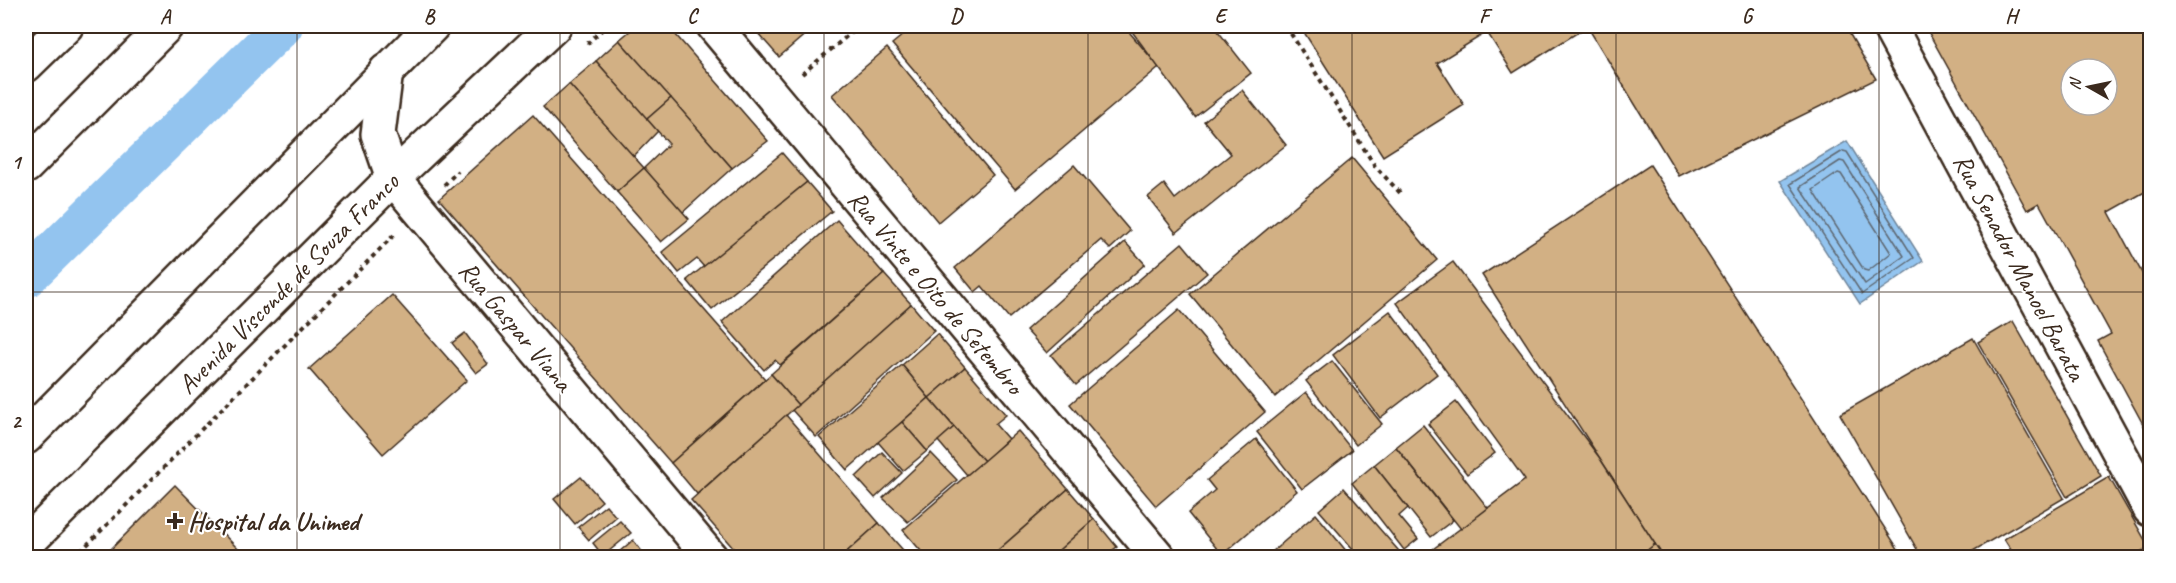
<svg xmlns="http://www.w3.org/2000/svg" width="2176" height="583" viewBox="0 0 2176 583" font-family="Caveat,sans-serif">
	<rect width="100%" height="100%" fill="#fff"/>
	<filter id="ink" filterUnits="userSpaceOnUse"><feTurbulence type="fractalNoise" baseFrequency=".0167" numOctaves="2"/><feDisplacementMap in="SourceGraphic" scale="12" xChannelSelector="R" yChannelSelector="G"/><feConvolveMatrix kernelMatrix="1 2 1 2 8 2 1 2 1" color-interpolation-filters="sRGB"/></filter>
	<g filter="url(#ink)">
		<polygon fill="#93c4ef" stroke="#70869b" stroke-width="1.5" points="1847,141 1923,261 1860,304 1780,181"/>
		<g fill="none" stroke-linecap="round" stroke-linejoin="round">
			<g stroke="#5e6872" stroke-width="1.5">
				<polygon points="1843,151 1847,152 1914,258 1862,294 1790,184"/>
				<polygon points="1840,161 1844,162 1904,256 1865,284 1800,187"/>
				<polygon points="1838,173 1841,174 1891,253 1868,271 1864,270 1813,190"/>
			</g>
			<polyline stroke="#93c4ef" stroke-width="40" points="26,278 283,26"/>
		</g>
		<g fill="#d2b084" stroke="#3b2a1e" stroke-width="1.5" fill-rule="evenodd">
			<polygon points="636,26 668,26 768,141 732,168 619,40"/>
			<polygon points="765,26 815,26 779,57 757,32"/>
			<polygon points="914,26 1124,26 1159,67 1015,189 892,44"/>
			<polygon points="1128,26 1214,26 1251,73 1195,117"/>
			<polygon points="1300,26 1576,26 1580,31 1513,73 1487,32 1437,63 1464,105 1383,156"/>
			<polygon points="1587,26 1845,26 1876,79 1679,176"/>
			<path d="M1925,26H2150V189L2109,212L2150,288V437L2098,341L2111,334L2039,203L2027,210ZM2071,69H2107V105H2071Z"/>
			<polygon points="619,40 671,98 647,119 596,61"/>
			<polygon points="887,48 993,175 938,222 832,95"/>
			<polygon points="596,61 658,131 633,157 569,84"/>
			<polygon points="569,84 644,168 617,192 543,107"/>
			<polygon points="1242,90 1286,145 1176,233 1148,197 1164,184 1175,199 1231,154 1204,121"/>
			<polygon points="671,98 732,168 682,213 644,168 669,144 647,119"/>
			<polygon points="533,115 765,379 671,463 439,199"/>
			<polygon points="782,153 807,182 704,267 697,259 679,273 662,252"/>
			<polygon points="1352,158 1437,260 1275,397 1190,294"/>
			<polygon points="1074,165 1130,231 1110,249 1101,240 1009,318 982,286 975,292 955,268"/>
			<polygon points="1650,165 1904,558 1664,558 1482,275"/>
			<polygon points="644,168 689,219 661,242 617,192"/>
			<polygon points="807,182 832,211 712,310 687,280"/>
			<polygon points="837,220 884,274 780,365 775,360 764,370 722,322"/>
			<polygon points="1125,242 1145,264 1047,353 1026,330"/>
			<polygon points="1182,243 1207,273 1076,385 1051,355"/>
			<polygon points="1453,262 1599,457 1655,544 1638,558 1421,558 1525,480 1397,303"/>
			<polygon points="884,274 911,304 798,405 771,374"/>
			<polygon points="392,295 467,380 383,454 309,369"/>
			<polygon points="911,304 934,331 816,437 792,410"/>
			<polygon points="1179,310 1265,412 1156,506 1070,404"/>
			<polygon points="1390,311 1437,374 1380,418 1333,355"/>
			<polygon points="2013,321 2101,476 2067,497 1978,342"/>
			<polygon points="465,333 488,364 476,373 452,343"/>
			<polygon points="937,334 965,367 929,398 902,365"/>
			<polygon points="1973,338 2064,498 1961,558 1922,558 1840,414"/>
			<polygon points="1332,361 1382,424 1356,445 1306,381"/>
			<polygon points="902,365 929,398 847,470 819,437"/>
			<polygon points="965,367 1006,415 995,424 1008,439 984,461 929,398"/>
			<polygon points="771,374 798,405 697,494 671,463"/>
			<polygon points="1306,392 1352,450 1302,489 1257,432"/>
			<polygon points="929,398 954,427 927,451 902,422"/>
			<polygon points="1456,402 1495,453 1467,474 1428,424"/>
			<polygon points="786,415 879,523 840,558 742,558 691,500"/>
			<polygon points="902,422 927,451 903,471 878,442"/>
			<polygon points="1423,425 1488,508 1461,529 1396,447"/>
			<polygon points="954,427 984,461 967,475 938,441"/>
			<polygon points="1018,431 1068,489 989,558 927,558 903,530"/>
			<polygon points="1256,439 1297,491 1222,555 1188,513 1215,490 1207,480"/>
			<polygon points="1396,447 1453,520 1431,537 1374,465"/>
			<polygon points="882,452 902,473 875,498 856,477"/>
			<polygon points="931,453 957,480 908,522 883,498"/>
			<polygon points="1374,465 1408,508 1399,516 1418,539 1404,550 1352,483"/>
			<polygon points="581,477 602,501 575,524 554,499"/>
			<polygon points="2109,477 2149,547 2130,558 2016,558 2004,539"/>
			<polygon points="175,485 247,558 102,558"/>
			<polygon points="1344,488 1405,558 1361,558 1319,510"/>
			<polygon points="1068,489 1094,519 1050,558 989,558"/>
			<polygon points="606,505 616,517 589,540 578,527"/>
			<polygon points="1316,514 1352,558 1265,558"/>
			<polygon points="1094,519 1117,547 1101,558 1050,558"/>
			<polygon points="620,521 631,533 603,556 593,543"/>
			<polygon points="879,523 910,558 840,558"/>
			<polygon points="633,540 647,558 612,558"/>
			<polygon points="1655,544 1664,558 1638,558"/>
		</g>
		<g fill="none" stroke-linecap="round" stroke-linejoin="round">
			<g stroke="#3b2a1e" stroke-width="38">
				<g id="street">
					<polyline points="714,26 1159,558"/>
					<polyline points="386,71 378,134 393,178 711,558"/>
				</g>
			</g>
			<g stroke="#3b2a1e" stroke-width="38">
				<g id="secondary">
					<polyline points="26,65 66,26"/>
					<polyline points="26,166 166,26"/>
					<polyline points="26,437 432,26"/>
					<polyline points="26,544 393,178 554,26"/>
				</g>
			</g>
			<g stroke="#3b2a1e" stroke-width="38">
				<polyline id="primary" points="1889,26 2150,509"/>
			</g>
			<g stroke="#3b2a1e" stroke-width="4" stroke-dasharray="4.5 4.5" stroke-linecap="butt">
				<polyline points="1286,26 1375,166 1403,196"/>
				<polyline points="587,44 606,26"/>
				<polyline points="802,74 859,26"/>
				<polyline points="444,185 458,171"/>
				<polyline points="74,558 394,235"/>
			</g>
			<use href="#street" stroke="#fff" stroke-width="33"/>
			<use href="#secondary" stroke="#fff" stroke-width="33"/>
			<use href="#primary" stroke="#fff" stroke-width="33"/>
		</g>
	</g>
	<path fill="none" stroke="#3b2a1e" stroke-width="1.5" stroke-opacity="0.55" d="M297,26V558M560,26V558M824,26V558M1088,26V558M1352,26V558M1616,26V558M1879,26V558M26,292H2150"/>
	<path fill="#3b2a1e" stroke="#fff" stroke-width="2" d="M172 512h6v6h6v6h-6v6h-6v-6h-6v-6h6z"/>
	<g text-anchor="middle" stroke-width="4.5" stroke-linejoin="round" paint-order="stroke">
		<g font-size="26" fill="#3b2a1e" stroke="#fff">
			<text transform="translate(2020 267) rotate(62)" y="9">Rua Senador Manoel Barata</text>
			<text transform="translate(288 283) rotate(-45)" y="9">Avenida Visconde de Souza Franco</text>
			<text transform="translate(936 292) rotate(50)" y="9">Rua Vinte e Oito de Setembro</text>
			<text transform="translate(516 326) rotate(50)" y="9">Rua Gaspar Viana</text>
		</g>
		<g font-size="26" font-weight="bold" fill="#3b2a1e" stroke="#fff" text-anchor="start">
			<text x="188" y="530">Hospital da Unimed</text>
		</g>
	</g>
	<rect width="2176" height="583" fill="none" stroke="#fff" stroke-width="66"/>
	<g transform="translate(2089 87) rotate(279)"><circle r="28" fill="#ffffff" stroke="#b1aaa5" stroke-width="1.5"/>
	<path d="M0-4.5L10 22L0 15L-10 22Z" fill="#3b2a1e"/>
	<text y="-9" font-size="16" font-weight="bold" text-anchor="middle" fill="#3b2a1e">N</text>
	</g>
	<rect x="33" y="33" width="2110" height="517" fill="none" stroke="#3b2a1e" stroke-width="2"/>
	<g font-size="20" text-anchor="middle" font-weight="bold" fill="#3b2a1e">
		<text x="165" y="23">A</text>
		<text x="429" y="23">B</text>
		<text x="692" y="23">C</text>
		<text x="956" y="23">D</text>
		<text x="1220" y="23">E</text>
		<text x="1484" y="23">F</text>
		<text x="1747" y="23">G</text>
		<text x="2011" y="23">H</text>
		<text x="16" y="169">1</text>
		<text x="16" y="428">2</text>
	</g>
</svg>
